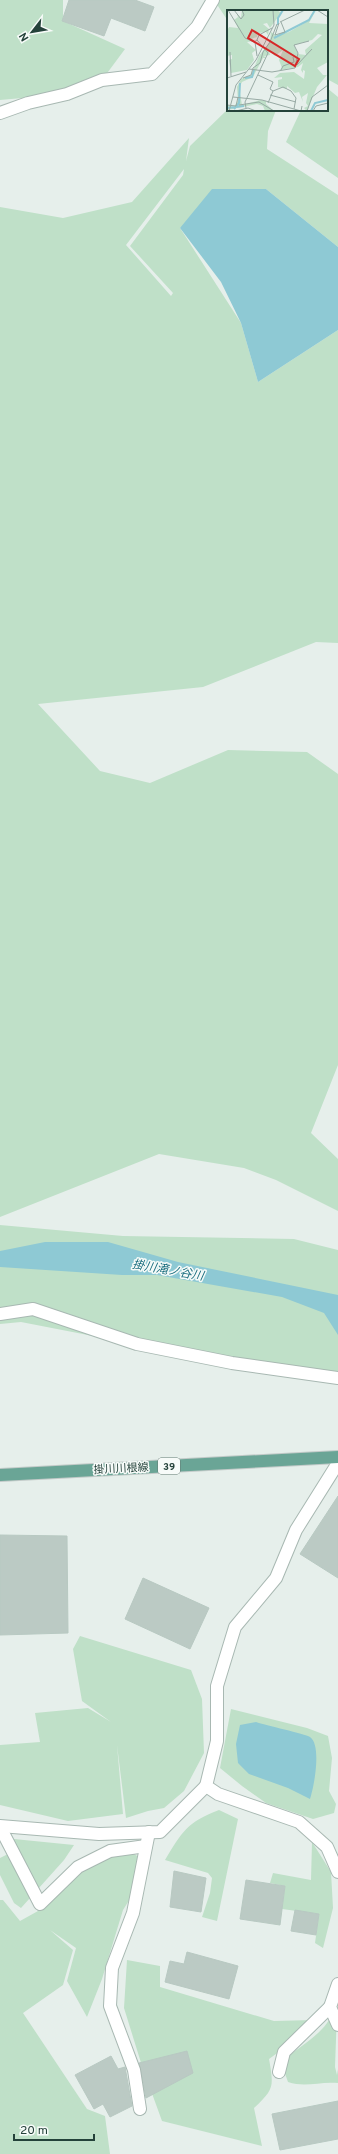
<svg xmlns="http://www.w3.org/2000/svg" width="338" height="2154" viewBox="0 0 338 2154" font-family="Overpass,'Noto Sans JP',sans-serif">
	<rect width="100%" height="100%" fill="#e6efeb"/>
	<g fill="#bfe0c8" fill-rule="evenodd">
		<polygon points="0,0 63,0 63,21 125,49 102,80 67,94 0,100"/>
		<polygon points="214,0 338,0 338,85 327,79 327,11 228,11 228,21"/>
		<polygon points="327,88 338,97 338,178 286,142 301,110 327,110"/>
		<path d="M228,109L276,110L268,131L267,149L338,195V247L266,189L180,228L241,323L258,382L338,330V643L316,642L203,687L38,704L100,771L150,783L228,750L307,752L338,774V1065L311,1133L338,1159V1211L276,1180L244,1168L159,1154L0,1217V207L63,218L132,202L189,138L186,161L190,146ZM184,169L183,175L130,246L173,293L171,296L126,245Z"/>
		<polygon points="0,1225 123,1236 294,1239 338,1250 338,1378 232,1363 21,1322 0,1324"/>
		<polygon points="80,1636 191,1670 202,1699 204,1753 184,1791 164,1808 148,1811 126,1818 117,1745 123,1814 68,1821 0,1805 0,1745 40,1742 35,1713 88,1708 111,1722 82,1701 73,1649"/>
		<polygon points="231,1709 307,1728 328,1736 332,1758 329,1791 336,1804 334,1813 313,1819 266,1803 242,1786 220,1768"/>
		<path d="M219,1810L238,1819L217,1921L202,1917L210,1893L212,1878L208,1873L165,1860C182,1832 187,1822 219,1810Z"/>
		<polygon points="14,1839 74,1845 64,1860 21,1908 14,1903 0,1875 0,1858 12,1852"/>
		<polygon points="312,1842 331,1872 333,1908 323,1948 315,1943 319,1914 282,1909 285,1886 270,1883 273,1873 311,1880"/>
		<polygon points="132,1853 141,1858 138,1886 123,1910 102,1979 87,2017 67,1981 76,1948 50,1930 73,1950 63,1985 23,2013 87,2109 105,2116 110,2154 0,2154 0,1900 3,1900 20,1921 38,1911 36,1908 61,1877 102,1858"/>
		<path d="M127,1960L160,1966V1987L274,2021L314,2020L305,2033L269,2059C274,2087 274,2089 254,2108L262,2146L162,2121L142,2066L124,2008Z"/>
		<path d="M338,1984L335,2067L337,2075L338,2069V2083C320,2081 306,2088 288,2082L281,2062C298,2047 325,2034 333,2012C336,2004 336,1993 338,1984Z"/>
	</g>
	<g fill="#8ec9d4">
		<polygon points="212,189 266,189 338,247 338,330 258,382 241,323 221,282 180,228"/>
		<polygon points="45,1242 108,1242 178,1262 338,1295 338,1335 324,1313 282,1297 157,1275 122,1275 0,1267 0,1251"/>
		<path d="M256,1722C265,1725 305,1734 310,1737C322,1745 314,1787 310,1799L288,1788L249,1774L238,1763L236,1744L240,1725Z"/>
	</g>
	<g fill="#bbcac4" stroke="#b8c9c2">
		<polygon points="69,0 135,0 154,7 145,31 111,18 104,36 62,21"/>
		<polygon points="338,1496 338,1578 300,1554"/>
		<polygon points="0,1535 67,1536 68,1633 0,1635"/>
		<polygon points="143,1578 209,1608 190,1649 125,1619"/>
		<polygon points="174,1871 206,1878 201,1912 170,1907"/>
		<polygon points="246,1880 285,1886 280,1925 240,1919"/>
		<polygon points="295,1910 319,1914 316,1935 291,1931"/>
		<polygon points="187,1952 238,1966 229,1999 165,1982 170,1961 184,1964"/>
		<polygon points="187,2051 193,2073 146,2098 139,2063"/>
		<polygon points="111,2056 118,2069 125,2067 132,2106 110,2117 103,2104 94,2109 75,2075"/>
		<polygon points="338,2101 338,2139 280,2150 272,2114"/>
	</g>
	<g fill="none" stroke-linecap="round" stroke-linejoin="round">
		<g stroke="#a8b8b2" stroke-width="14">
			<g id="minor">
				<polyline points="0,113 28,103 67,94 102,80 152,74 197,27 213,0"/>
				<polyline points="0,1314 33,1309 137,1344 232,1363 338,1378"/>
				<polyline points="338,1463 296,1530 276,1578 235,1627 217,1686 217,1741 206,1786 218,1794 299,1822 327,1847 338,1872"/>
				<polyline points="0,1826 99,1834 160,1832 206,1786"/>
				<polyline points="0,1827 40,1904 78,1867 110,1851 146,1846"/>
				<polyline points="338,1984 330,2007 338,2025"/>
				<polyline points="279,2072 284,2052 330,2007"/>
				<polyline points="140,2109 134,2070 110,2006 112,1968 133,1913 149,1832"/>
			</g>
		</g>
		<g stroke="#c2cac8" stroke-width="14">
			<polyline id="primary" points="0,1475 338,1457"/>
		</g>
		<use href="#minor" stroke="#fff" stroke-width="12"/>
		<use href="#primary" stroke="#6aa596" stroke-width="12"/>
	</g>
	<g text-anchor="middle" stroke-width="3" stroke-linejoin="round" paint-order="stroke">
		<rect fill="#f7fbf9" stroke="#637a73" stroke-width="1" x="158" y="1458" width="22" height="16" rx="3"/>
		<g font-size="10" font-weight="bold" fill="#24423a">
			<text x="169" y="1470">39</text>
		</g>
		<g font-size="11" fill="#24423a" stroke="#f7fbf9">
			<text transform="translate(121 1468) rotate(-3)" y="4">掛川川根線</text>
		</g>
		<g font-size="12" font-style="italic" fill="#1c6f80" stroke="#f7fbf9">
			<text transform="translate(168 1270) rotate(10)" y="4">掛川滝ノ谷川</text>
		</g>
	</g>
	<g transform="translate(227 10)">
		<rect width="101" height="101" fill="#e6efeb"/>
		<path d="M15,0H50L54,3L43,18L40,13L36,14L42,19L41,25L39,22L31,23L30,27L24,29L27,31L20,32L29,40L25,43L27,50L20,60L4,63L2,50L5,49V45L0,46V21L2,17L11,18L7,10L11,7L10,4L14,8ZM89,0L82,13L101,14V52L90,58L96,65H100L90,77L80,101L77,98L81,96L79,93L81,83L75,87L76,92L72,82L68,83L60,76V79L51,77V70L55,69V67L47,68L53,63L67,62L77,69L78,61L76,60V63L74,60L76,53L71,57L52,60L55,58L52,50L56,40L48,46L42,41L43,45L37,46L39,48H36L26,67L15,72L12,78L15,95L34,90L39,91V94L47,101H38L36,96L30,94L0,100V95L7,97L11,90L10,77L14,69L24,65L32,46L43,32L44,22L50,26L62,22L83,10ZM91,24L95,25L78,40L79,45L71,44L67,35L85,30Z" fill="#bfe0c8" fill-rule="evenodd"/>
		<path fill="none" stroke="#8ec9d4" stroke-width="2" d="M51,15V8L56,0M47,28L82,10L88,0M18,68L25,67L27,60M0,98L17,96M7,99L12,93L13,73M84,101L88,93L101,90"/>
		<path fill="none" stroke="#98aaa4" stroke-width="1" d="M1,0L18,28L27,32L30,30L41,43L18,92L19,98M7,0L14,9L17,5L15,0M90,0L101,7M53,12L78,0M52,13L48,25L58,22L54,12M30,30L32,25L45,18M28,32L30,46M3,42L4,66M70,55L85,39M22,59L45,62L68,58L71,43L67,35L82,31M54,60L56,56L67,52L66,47M31,65L46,72L43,79L46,81M0,68L19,62M16,68L24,65L26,58L33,53L36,42L43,32L50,14M43,85L69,92M6,87L35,90L74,101L75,96M41,93L46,81L56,77L64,81L69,88L67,99M0,95L9,96L11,87M12,95L32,92L47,101M2,101L9,75L29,50L47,15L46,0M9,101L21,98L29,101M80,101L85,87L101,75M86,101L89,96L101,93"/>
		<path fill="#d62828" fill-opacity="0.15" stroke="#d62828" stroke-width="2" d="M25,20L72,49L68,56L21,28Z"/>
		<rect width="101" height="101" fill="none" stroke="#24423a" stroke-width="2"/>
	</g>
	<g transform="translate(32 32) rotate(239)" stroke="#f7fbf9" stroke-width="3" paint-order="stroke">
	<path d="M0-3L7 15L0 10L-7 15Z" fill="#24423a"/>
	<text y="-6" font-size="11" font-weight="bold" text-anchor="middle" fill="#24423a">N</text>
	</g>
	<path d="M14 2134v6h80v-6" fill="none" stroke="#24423a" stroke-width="2"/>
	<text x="20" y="2134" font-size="12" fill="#24423a" stroke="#f7fbf9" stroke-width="3" paint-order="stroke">20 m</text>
</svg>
